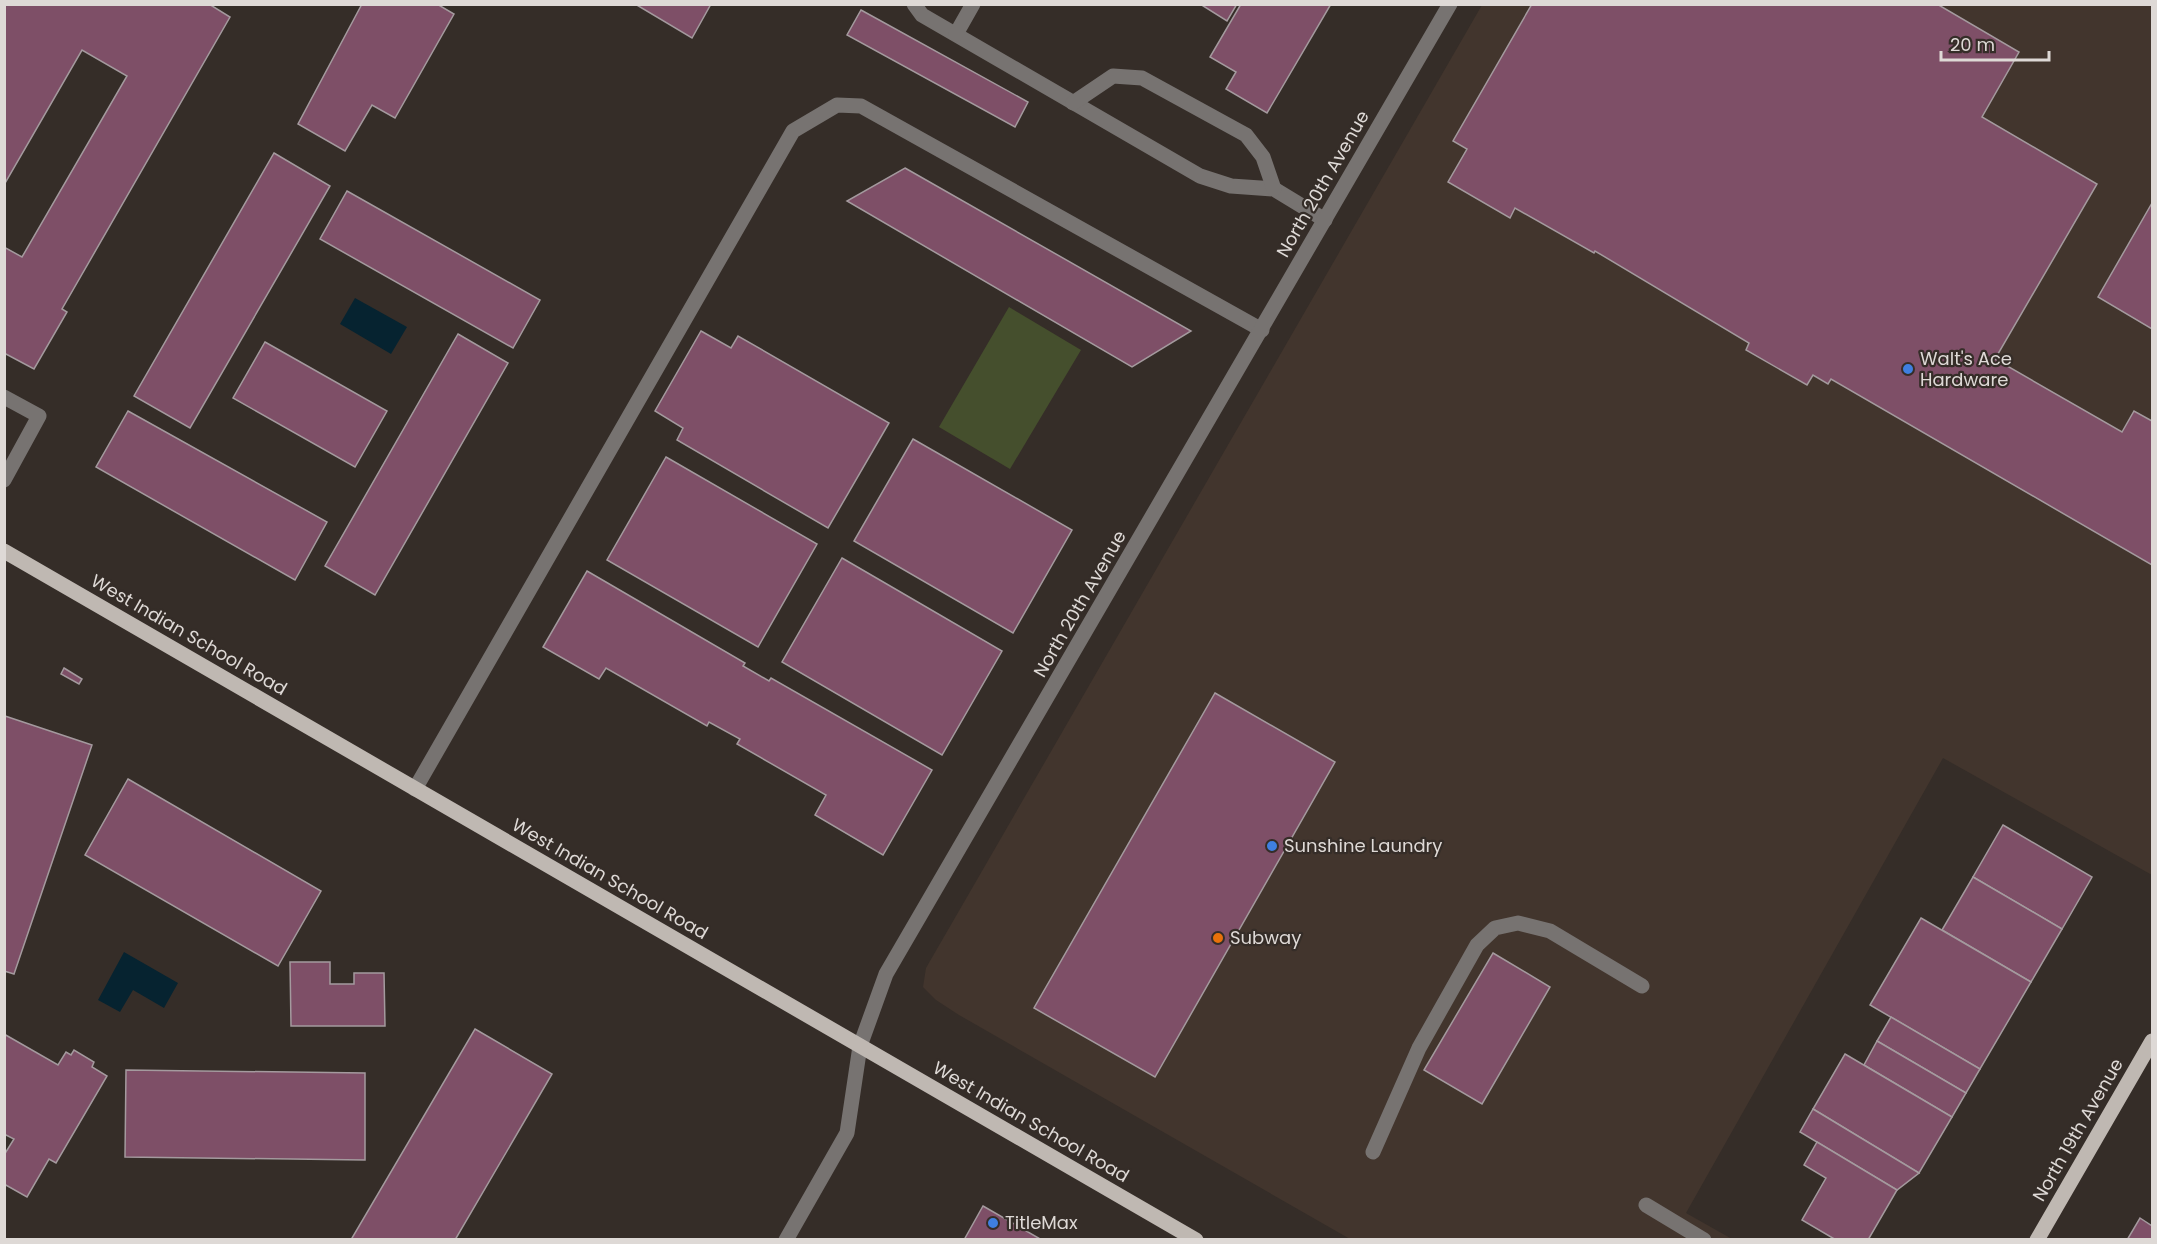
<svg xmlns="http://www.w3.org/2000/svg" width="2157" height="1244" viewBox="0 0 2157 1244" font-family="Poppins,sans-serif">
	<rect width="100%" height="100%" fill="#352d28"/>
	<polygon fill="#42352d" points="1482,5 2152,5 2152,875 1943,758 1686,1213 1732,1239 1350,1239 959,1015 936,1000 923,987 926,968"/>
	<polygon fill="#454f2d" points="1009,307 1081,350 1010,469 939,427"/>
	<g fill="#062330">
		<polygon points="355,298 407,327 391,354 340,324"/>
		<polygon points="124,952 178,983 164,1008 133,990 120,1012 98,1000"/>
	</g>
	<g fill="#7e4f67" stroke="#a49a9e" stroke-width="1.5">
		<polygon points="4,4 209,4 230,17 62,309 67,312 34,369 4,353 4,247 22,257 127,76 82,50 4,185"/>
		<polygon points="362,4 437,4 454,14 395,118 372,105 345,151 298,124"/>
		<polygon points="635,4 711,4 692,38"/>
		<polygon points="1200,4 1237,4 1227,21"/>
		<polygon points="1241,4 1331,4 1267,113 1226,89 1236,72 1210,57"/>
		<polygon points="1532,4 1937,4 2019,52 1982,117 2097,184 1995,359 2122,432 2134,411 2152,421 2152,565 1831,379 1828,384 1813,375 1807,385 1746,350 1749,343 1595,251 1594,253 1515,208 1510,218 1448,182 1467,149 1453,141"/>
		<polygon points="861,10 1028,102 1015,127 847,35"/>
		<polygon points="274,153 330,186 190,428 134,396"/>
		<polygon points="905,168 1191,331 1132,367 847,201"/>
		<polygon points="347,191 540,300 513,348 320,239"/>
		<polygon points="2152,203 2152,329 2098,297"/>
		<polygon points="701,331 731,348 738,336 889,423 828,528 677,440 683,428 655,411"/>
		<polygon points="458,334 508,363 375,595 325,566"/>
		<polygon points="265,342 387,411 355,467 233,398"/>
		<polygon points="128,411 327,522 295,580 96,467"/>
		<polygon points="913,439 1072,530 1013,633 854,541"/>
		<polygon points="666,457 817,544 758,647 607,560"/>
		<polygon points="842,558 1002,651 942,755 782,662"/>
		<polygon points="587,571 745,663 743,666 769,681 771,678 932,770 883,855 815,815 826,795 737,744 740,739 709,722 707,726 606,668 599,679 543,647"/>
		<polygon points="64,668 82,679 79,684 61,674"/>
		<polygon points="1215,693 1335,762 1155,1077 1034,1008"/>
		<polygon points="5,716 92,745 14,974 4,971"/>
		<polygon points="128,779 321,891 278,966 85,855"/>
		<polygon points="2003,825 2092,877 2062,929 1973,877"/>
		<polygon points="1973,877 2062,929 2031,982 1942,930"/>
		<polygon points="1921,918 2031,982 1980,1069 1870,1005"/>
		<polygon points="1493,953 1550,987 1482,1104 1424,1070"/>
		<polygon points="290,962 330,962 330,984 354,984 354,973 384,973 385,1026 291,1026"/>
		<polygon points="1891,1017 1980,1069 1966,1093 1877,1041"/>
		<polygon points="475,1029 552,1074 455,1240 355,1240 352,1238"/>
		<polygon points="4,1034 58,1065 66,1052 71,1055 74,1050 94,1062 92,1067 107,1076 56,1163 49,1159 27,1197 4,1184 4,1155 14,1139 4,1134"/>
		<polygon points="1877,1041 1966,1093 1952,1117 1864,1065"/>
		<polygon points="1845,1054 1952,1117 1919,1173 1813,1109"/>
		<polygon points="126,1070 365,1073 365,1160 125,1157"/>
		<polygon points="1813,1109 1919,1173 1897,1190 1800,1132"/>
		<polygon points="1817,1142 1897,1190 1868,1240 1836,1240 1802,1220 1826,1178 1804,1165"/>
		<polygon points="983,1206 1042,1240 964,1240"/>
		<polygon points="2140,1218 2152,1226 2152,1240 2127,1240"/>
	</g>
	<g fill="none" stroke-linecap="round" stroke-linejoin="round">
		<g stroke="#777371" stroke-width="15">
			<polyline points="914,4 922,15 1200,176 1231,186 1274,189 1325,220"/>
			<polyline points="956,34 973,4"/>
			<polyline points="1073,103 1113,76 1142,78 1246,135 1263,157 1274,189"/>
			<polyline points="4,397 39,416 4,480"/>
			<polyline points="415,789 793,131 837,105 861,106 1262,330"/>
			<polyline points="1373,1152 1419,1048 1477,945 1495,928 1518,923 1550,931 1642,986"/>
			<polyline points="1646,1205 1704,1240"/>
			<polyline points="786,1240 847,1133 860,1046 886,974 1450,4"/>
		</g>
		<g stroke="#bfb8b2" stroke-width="15">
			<polyline points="4,551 1196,1240"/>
			<polyline points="2037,1240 2152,1041"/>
		</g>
	</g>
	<g fill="#3f7fe0" stroke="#352d28" stroke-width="2">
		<circle cx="1908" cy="369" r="6"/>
		<circle cx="1272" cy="846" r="6"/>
		<circle cx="993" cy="1223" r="6"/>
	</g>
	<circle fill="#e8710a" stroke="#352d28" stroke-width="2" cx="1218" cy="938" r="6"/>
	<g text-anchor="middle" stroke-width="4.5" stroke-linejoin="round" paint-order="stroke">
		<g font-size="18" fill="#ded9d6" stroke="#352d28">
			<text transform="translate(1323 184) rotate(-60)" y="6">North 20th Avenue</text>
			<text transform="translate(1080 604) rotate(-60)" y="6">North 20th Avenue</text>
			<text transform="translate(189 635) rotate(30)" y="6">West Indian School Road</text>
			<text transform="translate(610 879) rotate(30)" y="6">West Indian School Road</text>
			<text transform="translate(1031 1122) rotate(30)" y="6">West Indian School Road</text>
			<text transform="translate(2078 1130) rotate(-60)" y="6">North 19th Avenue</text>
		</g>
		<g font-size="18" fill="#ded9d6" stroke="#352d28" text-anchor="start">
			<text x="1920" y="365">Walt's Ace<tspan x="1920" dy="21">Hardware</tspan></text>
			<text x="1284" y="852">Sunshine Laundry</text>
			<text x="1230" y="944">Subway</text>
			<text x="1005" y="1229">TitleMax</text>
		</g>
	</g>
	<rect width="2157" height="1244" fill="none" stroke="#ded9d6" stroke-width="12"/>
	<path d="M1941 51v9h108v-9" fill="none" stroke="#ded9d6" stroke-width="3"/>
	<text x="1950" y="51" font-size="18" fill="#ded9d6" stroke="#352d28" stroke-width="4.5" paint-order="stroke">20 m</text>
</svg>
